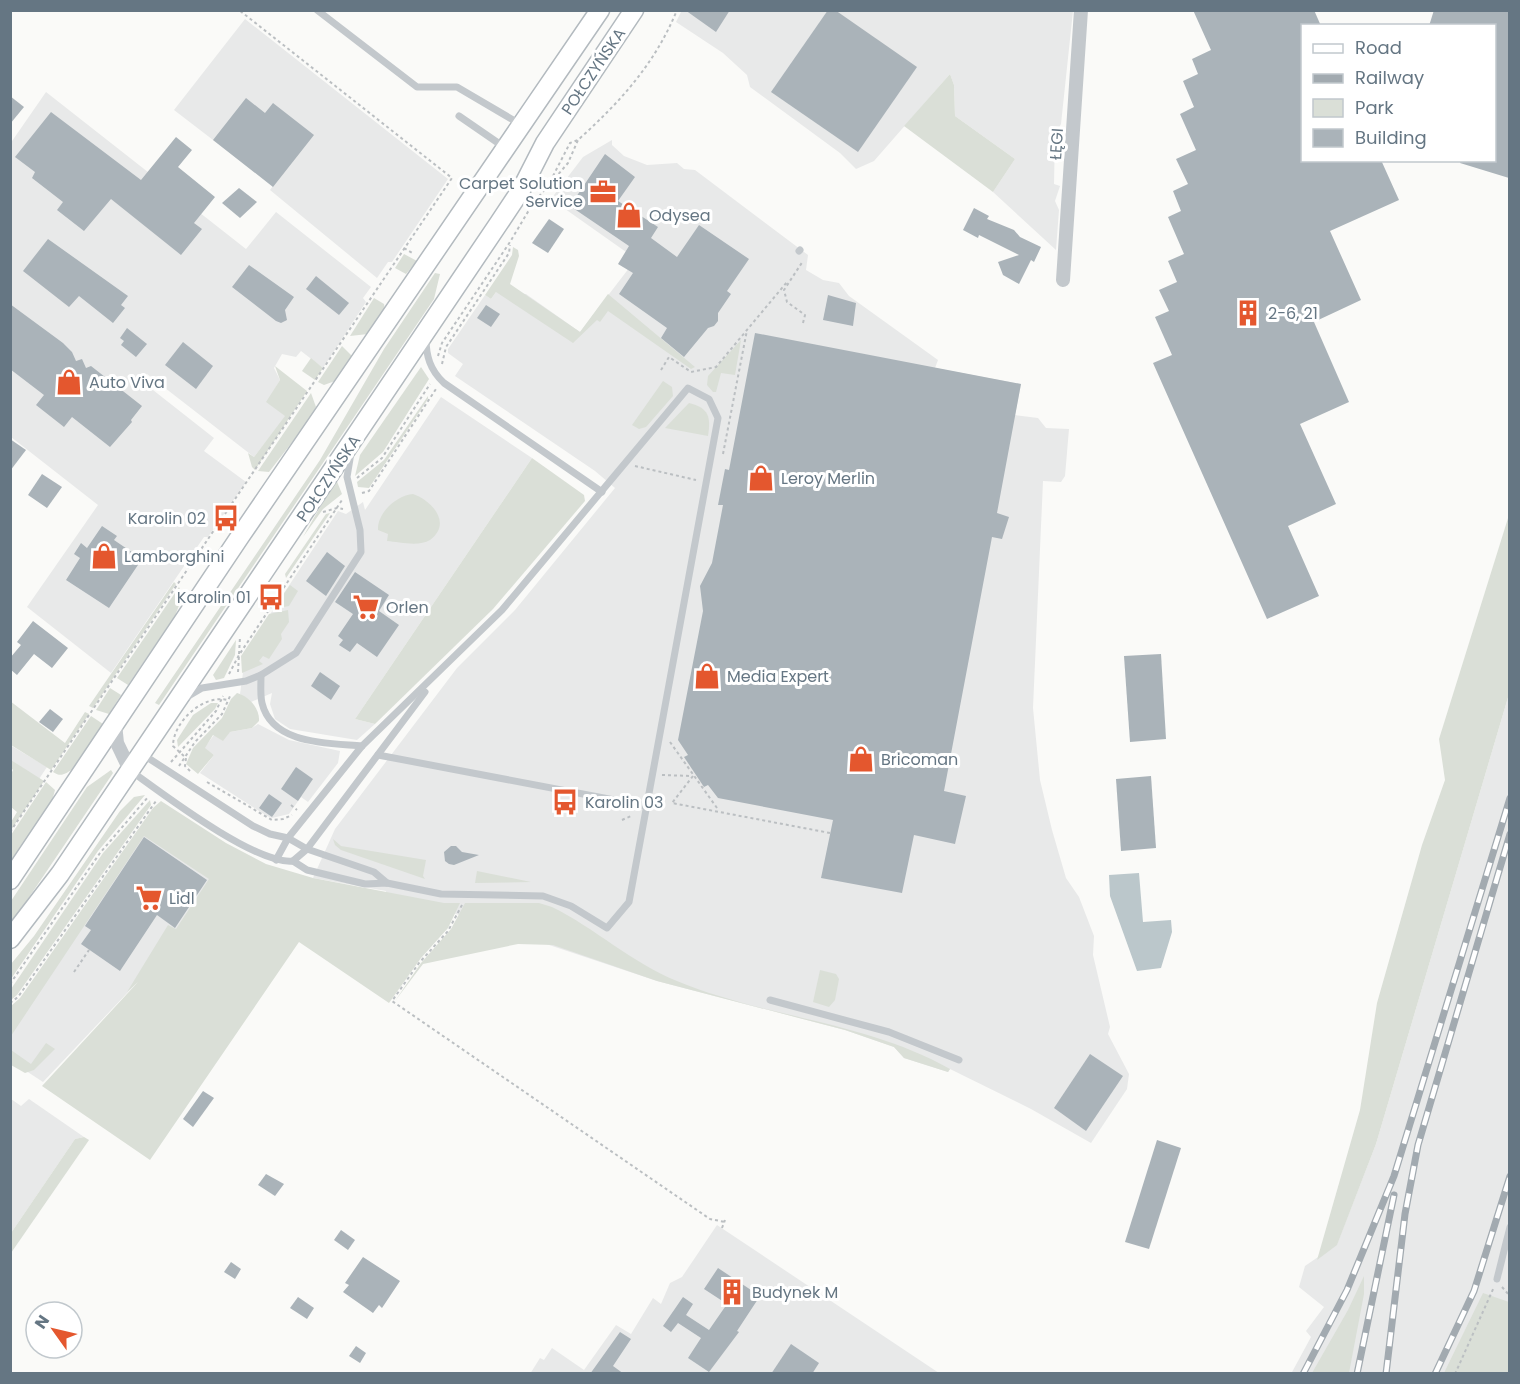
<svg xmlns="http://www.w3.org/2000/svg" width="1520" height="1384" viewBox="0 0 1520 1384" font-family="Poppins,sans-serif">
	<rect width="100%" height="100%" fill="#fafaf8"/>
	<g fill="#e8e9e9">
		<polygon points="682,10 1073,11 1061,124 1055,135 1054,184 1060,186 1055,201 1059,210 1056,250 993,192 1015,159 955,116 954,85 950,74 874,161 856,169 840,153 750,87 747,75 723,53 676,22"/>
		<polygon points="245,19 448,179 392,262 388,262 377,278 270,190 273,186 174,110"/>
		<polygon points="46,92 246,249 276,212 371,287 363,298 366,302 323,368 301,351 296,357 282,354 274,368 280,380 267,402 286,416 254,457 147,374 139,379 214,438 204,451 246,482 208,537 204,537 111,673 27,607 98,505 11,437 10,144"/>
		<polygon points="612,140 612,145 624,156 647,165 677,163 684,169 695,170 808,255 806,270 823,280 839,283 849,296 938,360 935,368 1021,384 1015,415 1038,418 1046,428 1069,429 1065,476 1061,482 1043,481 1033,708 1040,780 1052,830 1066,878 1079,897 1094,936 1093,955 1110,1027 1108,1034 1129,1074 1127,1089 1091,1143 1031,1109 950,1069 948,1072 904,1058 894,1047 845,1030 657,981 456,914 386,897 386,891 313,878 335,829 457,668 515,610 615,488 595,471 455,376 463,364 448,353 448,349 485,295 491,299 496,292 526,294 580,332 636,259 551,199 583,157"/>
		<polygon points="441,397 532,458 355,719 375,724 357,740 290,729 275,719 270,704 272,693 251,702 240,694 246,651 338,511 346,514 363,502 365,510"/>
		<polygon points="1509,694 1509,1373 1291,1374 1311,1337 1306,1331 1324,1307 1299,1287 1305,1266 1337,1244 1376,1144"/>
		<polygon points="258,724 289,740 340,751 338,763 308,802 301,797 289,814 272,818 267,816 200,773 214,755 204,748 214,735 252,728"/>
		<polygon points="10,745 47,767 39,779 11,760"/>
		<polygon points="161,810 251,862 43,1082 11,1061 11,1032"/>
		<polygon points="11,1099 21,1106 29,1099 84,1137 75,1139 11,1233"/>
		<polygon points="717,1225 939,1373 530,1374 540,1358 544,1360 552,1348 584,1370 616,1325 631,1334 653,1298 661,1304 670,1283 682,1277"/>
	</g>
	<g fill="#dadfd7">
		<polygon points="950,74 954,85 955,116 1015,159 993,192 904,126"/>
		<polygon points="513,247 518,250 519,256 510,284 580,332 608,294 695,367 691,369 608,311 600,322 597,320 573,343 496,292 491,299 485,295 512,255"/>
		<polygon points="404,254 417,261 406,274 395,268"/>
		<polygon points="435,273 440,274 434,299 159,705 155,703 320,460 384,349"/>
		<polygon points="374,298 384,304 385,310 368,334 350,336"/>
		<polygon points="741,340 735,375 721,373 716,392 713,392 707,385 708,376"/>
		<polygon points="342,346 352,356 335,381 324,385 318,382"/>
		<polygon points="311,358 323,368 315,380 302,371"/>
		<polygon points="275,366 307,391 255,470 252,467 248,453 254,457 285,416 266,402 280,380"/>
		<polygon points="421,367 429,379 383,452 355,476 360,455"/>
		<polygon points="663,381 672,387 673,396 646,427 639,429 632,425"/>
		<polygon points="311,393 316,407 310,419 269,472 258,471"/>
		<polygon points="428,396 428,399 369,488 358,487 357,482 384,460"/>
		<path d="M689,403C709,408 711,417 708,436L665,428Z"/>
		<polygon points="532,458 584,495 585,501 493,609 375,724 355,719"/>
		<polygon points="336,479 342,494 323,509 303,537"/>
		<path d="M413,494C431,500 453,523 430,540C419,547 399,542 387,541L388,534L378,530C377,513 397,495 413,494Z"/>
		<polygon points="330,513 286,578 285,574 326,514"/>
		<polygon points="1509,515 1509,694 1376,1144 1337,1245 1317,1260 1360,1110 1377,1003 1422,845 1445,780 1439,739"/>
		<polygon points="174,582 176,584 93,708 89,706"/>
		<polygon points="290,585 298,591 289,606 273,609"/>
		<polygon points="179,587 183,595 175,616 128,685 117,678"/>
		<polygon points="288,610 289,622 281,634 282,639 269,659 263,656 259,661 263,664 242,673 241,656 269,614"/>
		<polygon points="236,640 235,655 224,678 216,680 213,675"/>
		<polygon points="110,688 121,695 109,714 96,710"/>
		<path d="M237,693C249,696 260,709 259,721L252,728L230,732L223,741L213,735L205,748L214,755L198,774L186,764L193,748L222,718L231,699Z"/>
		<polygon points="10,701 65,743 85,712 89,714 51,770 11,745"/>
		<polygon points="211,703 218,703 215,709 178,747 177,740 193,715"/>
		<path d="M91,716L103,724L72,770C65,773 62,778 53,772Z"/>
		<polygon points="11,760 44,781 11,830 11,822 17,812 11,807 11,774 13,770 11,768"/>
		<polygon points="111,770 113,773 11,924 11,901 87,787"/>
		<polygon points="46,782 55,790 52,801 11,864 11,835"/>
		<polygon points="145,795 98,851 11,979 11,964 34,936 120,811 134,797"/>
		<polygon points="150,800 151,805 17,995 11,1000 11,989 103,853"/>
		<polygon points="161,801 226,843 266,864 313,878 444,903 460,903 448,928 421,958 389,1003 299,942 150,1160 42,1086 138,982 127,992 168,925 176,929 209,879 144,836 11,1036 11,1006 20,998 153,808"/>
		<polygon points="333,839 341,846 426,860 423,876 425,879 341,850 335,845"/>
		<polygon points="477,871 531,882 475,883"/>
		<path d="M465,903H539L552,907C595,928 632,963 677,981C766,1018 865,1021 950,1069L948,1072L904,1058L894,1047L845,1030L657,981L553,945L518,944L423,964L395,1001L421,963L451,929Z"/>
		<polygon points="820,970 836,974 839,979 835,1000 829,1007 813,1002"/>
		<polygon points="46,1043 55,1049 34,1070 25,1073 11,1065 11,1050 31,1064"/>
		<polygon points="84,1137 89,1140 11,1253 11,1233 75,1139"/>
		<polygon points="1364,1276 1364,1294 1349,1373 1312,1373 1348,1310"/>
		<polygon points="1483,1293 1509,1302 1509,1373 1444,1373"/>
	</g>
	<polygon fill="#bbc7cb" points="1139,873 1143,922 1171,920 1172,932 1161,968 1137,971 1110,896 1109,875"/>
	<g fill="#aab3b9">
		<polygon points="685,10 730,10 716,32"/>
		<polygon points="828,10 835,10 917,67 858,152 771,92"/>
		<polygon points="1193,10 1314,10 1321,26 1302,26 1302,160 1381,160 1399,200 1330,231 1361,300 1314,322 1349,402 1300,424 1336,504 1288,526 1319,596 1267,619 1153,363 1172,355 1155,317 1169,311 1159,290 1177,282 1168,261 1184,254 1168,217 1181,211 1173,191 1188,184 1176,159 1196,150 1180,114 1194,107 1183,81 1198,74 1192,59 1211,50"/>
		<polygon points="1434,10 1509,10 1509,178 1460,163 1461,160 1494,160 1494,26 1429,26"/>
		<polygon points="10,96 24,107 10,124"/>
		<polygon points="246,98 265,113 273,103 314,135 273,187 213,140"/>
		<polygon points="51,112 141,180 176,137 192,150 178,167 215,197 194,223 202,229 181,255 111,199 84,231 57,210 63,202 32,178 35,172 15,157"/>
		<polygon points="605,154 635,177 618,201 658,227 651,238 677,257 699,225 749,259 727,291 731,294 718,313 718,321 714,326 708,328 684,357 661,338 667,328 619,294 633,273 618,264 629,246 570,206"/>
		<polygon points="239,188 257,202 240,218 222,203"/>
		<polygon points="974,208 989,216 987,219 1014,230 1020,237 1041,247 1034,262 1031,260 1019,284 1003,275 998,262 1019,255 979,235 978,238 963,230"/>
		<polygon points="549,219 564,229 548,253 532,243"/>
		<polygon points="48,239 128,296 121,305 125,308 113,323 79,296 69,307 23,271"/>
		<polygon points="249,265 294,297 285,310 287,320 281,323 276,321 232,287"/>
		<polygon points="316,276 349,303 339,315 306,289"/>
		<polygon points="828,295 856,303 853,326 823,320"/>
		<polygon points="10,304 63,343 72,352 76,361 82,359 86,368 91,366 142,406 131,420 132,422 110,447 72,417 64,427 36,405 44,395 10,369"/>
		<polygon points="486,305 500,314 491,327 477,318"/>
		<polygon points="127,328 147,344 136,357 121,345 124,341 120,338"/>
		<polygon points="755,333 1021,384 997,513 1009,517 1002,539 992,537 944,791 966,796 955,844 914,835 902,893 821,878 833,820 718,798 708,785 704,787 684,757 688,755 678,740 703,611 700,586 712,563 723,505 718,505 725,469 729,470"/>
		<polygon points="183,342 213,366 196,389 165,365"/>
		<polygon points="10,439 26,450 10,471"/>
		<polygon points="42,474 62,487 47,508 28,495"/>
		<polygon points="102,526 117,536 114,540 142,559 109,608 66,580 80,558 74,554 81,543 87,548"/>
		<polygon points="327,552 345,566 326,596 306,581"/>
		<polygon points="355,572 389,595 379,611 399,625 377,657 357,643 350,652 339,645 343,640 338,636 353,614 335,602"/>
		<polygon points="33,621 68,648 52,668 34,654 17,675 10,669 10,658 21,645 17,642"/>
		<polygon points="1161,654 1166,739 1130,742 1124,656"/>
		<polygon points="320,672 340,686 331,700 311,686"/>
		<polygon points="50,709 63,719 53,732 39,722"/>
		<polygon points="296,767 313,779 298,801 281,789"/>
		<polygon points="1151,776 1156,848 1121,851 1116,779"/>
		<polygon points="269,794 282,803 272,817 259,808"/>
		<polygon points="144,837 207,880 175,928 157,915 120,971 81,944 91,930 85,926"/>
		<polygon points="451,846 456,846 462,852 479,855 454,865 449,864 445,861 444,852"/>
		<polygon points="1090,1054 1123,1076 1086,1131 1054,1108"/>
		<polygon points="203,1091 214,1098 193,1127 183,1119"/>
		<polygon points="1157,1140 1181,1148 1149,1249 1125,1242"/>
		<polygon points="266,1174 284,1184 275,1196 258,1185"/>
		<polygon points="341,1230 355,1240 348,1250 334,1240"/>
		<polygon points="363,1257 400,1281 382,1308 379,1305 373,1313 343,1292 349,1285 345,1283"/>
		<polygon points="231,1262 241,1269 235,1279 224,1272"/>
		<polygon points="718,1268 760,1296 737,1331 739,1332 709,1372 688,1358 701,1338 678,1323 671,1332 663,1326 683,1297 693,1304 686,1315 709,1330 727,1304 704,1289"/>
		<polygon points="298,1297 314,1308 307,1319 290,1308"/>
		<polygon points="620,1332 631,1339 613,1366 624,1374 590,1374"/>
		<polygon points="791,1344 819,1363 812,1374 771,1374"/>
		<polygon points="356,1346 366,1353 360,1363 349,1356"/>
	</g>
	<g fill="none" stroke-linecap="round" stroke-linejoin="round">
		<g stroke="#b3babf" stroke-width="21">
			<g id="secondary">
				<polyline points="10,880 239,538 600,10"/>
				<polyline points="10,939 60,874 499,223 521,190 545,143 634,10"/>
			</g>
		</g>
		<g stroke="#bbbfc2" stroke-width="2" stroke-dasharray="3 3" stroke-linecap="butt">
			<path d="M553,176L570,143L578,140C620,102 655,64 677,10"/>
			<polyline points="535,201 568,163 578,140"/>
			<polyline points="404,248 414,254"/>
			<polyline points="803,323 805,315 787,302 784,290 803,261"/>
			<polyline points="438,356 442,343 510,242 532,205"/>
			<polyline points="442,364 446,347 509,253 510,245"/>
			<polyline points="661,370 669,357 691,372 716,367 787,282"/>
			<polyline points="723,454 747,330"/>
			<polyline points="635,466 696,480"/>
			<polyline points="357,478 382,458 430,384"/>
			<polyline points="362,493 369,491 436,389"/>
			<polyline points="323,512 337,508 343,509"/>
			<polyline points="238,672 240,637"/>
			<polyline points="229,674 239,655 342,500"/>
			<polyline points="670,742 717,808"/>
			<polyline points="171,762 216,711 223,696"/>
			<polyline points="179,766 195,742 222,714 231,694"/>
			<path d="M190,771L185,766L186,758L173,746C173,722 203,694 228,700"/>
			<polyline points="662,775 692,776"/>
			<polyline points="693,776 672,803 830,833"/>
			<polyline points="207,782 272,820 283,819 292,815"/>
			<polyline points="291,805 297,810"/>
			<polyline points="622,820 631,816"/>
			<polyline points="10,832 452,178 239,10"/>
			<polyline points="462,905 448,931 419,963 392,1001 710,1219 725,1222"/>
			<polyline points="74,972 89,950"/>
			<polyline points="10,984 100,853 148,797"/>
			<polyline points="10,1003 18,997 156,801"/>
			<polyline points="722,1228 725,1220"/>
			<polyline points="1502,1287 1510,1296"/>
			<polyline points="1455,1374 1494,1287"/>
		</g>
		<g stroke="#c3c8cc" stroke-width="7">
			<polyline points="317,10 417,87 457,87 520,124"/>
			<polyline points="459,116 504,147"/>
			<polyline points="799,251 800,250"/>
			<path d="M426,338C426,356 430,370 444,383L602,492"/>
			<path d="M261,675C261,684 260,695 262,703C272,745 329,743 362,746"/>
			<polyline points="185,698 202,688 246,681 261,675 296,653 361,552 360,530 347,477 351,453"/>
			<polyline points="142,754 253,826 270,834 288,838 307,849 374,872 387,883"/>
			<polyline points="378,755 646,806"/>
			<path d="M131,771C163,794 256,865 293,861L307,849L425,692"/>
			<polyline points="276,860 288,838 362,746 502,610 688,388 709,399 718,418 629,902 607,928 571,906 543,896 441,894 387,883 365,884 307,870 293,861"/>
			<polyline points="770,1000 889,1032 959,1060"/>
			<polyline points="1497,1279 1510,1227"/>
		</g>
		<g stroke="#c3c8cc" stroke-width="14">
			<polyline points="1063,280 1081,10"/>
			<polyline points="115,724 117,743 130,770"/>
		</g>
		<use href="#secondary" stroke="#fff" stroke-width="18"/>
		<g stroke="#a2aab0" stroke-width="7">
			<g id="rail">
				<polyline points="1303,1374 1347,1290 1394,1176 1510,798"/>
				<polyline points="1357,1374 1394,1195"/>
				<polyline points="1386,1374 1405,1214 1418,1145 1510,834"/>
				<polyline points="1435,1374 1474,1291 1510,1176"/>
			</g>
		</g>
		<use href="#rail" stroke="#fff" stroke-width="4.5" stroke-dasharray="14" stroke-linecap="butt"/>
	</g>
	<defs>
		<g id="office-bare" transform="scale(2.07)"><path d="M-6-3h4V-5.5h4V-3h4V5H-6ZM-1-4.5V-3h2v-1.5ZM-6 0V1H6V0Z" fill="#e4572e" stroke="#fff" stroke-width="2.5" paint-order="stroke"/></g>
		<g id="shop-bare" transform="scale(2.07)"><path d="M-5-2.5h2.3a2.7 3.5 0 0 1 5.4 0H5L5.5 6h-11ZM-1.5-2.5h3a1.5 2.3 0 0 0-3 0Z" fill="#e4572e" stroke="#fff" stroke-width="2.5" paint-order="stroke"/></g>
		<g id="building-bare" transform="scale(2.07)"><path d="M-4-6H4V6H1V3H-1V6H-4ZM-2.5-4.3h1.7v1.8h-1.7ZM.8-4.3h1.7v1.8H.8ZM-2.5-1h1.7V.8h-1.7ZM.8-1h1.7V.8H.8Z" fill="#e4572e" stroke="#fff" stroke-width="2.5" paint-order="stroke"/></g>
		<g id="bus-bare" transform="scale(2.07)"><path d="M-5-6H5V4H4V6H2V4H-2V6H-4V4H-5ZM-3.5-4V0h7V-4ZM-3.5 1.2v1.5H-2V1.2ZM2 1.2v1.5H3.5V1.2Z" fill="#e4572e" stroke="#fff" stroke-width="2.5" paint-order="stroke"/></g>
		<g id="supermarket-bare" transform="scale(2.07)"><path d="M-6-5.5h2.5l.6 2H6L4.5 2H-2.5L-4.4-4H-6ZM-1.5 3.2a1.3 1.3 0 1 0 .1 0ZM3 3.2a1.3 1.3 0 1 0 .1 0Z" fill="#e4572e" stroke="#fff" stroke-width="2.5" paint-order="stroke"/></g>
	</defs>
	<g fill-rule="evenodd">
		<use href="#office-bare" x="603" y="192"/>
		<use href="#shop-bare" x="629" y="215"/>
		<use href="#building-bare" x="1248" y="313"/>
		<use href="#shop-bare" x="69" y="382"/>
		<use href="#shop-bare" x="761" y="478"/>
		<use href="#bus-bare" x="226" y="518"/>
		<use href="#shop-bare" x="104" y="556"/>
		<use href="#bus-bare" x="271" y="597"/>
		<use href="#supermarket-bare" x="366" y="607"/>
		<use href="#shop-bare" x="707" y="676"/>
		<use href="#shop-bare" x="861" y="759"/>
		<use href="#bus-bare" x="565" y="802"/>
		<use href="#supermarket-bare" x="149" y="898"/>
		<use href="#building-bare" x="732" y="1292"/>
	</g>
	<g text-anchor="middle" stroke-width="6" stroke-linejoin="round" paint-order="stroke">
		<g font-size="16" fill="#657683" stroke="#fff">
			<text transform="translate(593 71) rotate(-56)" y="6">POŁCZYŃSKA</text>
			<text transform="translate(1056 144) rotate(-86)" y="6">ŁĘGI</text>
			<text transform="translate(328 478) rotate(-56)" y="6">POŁCZYŃSKA</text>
		</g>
		<g font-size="16" fill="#657683" stroke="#fff" text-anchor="start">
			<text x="583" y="189" text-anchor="end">Carpet Solution<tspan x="583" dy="18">Service</tspan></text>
			<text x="649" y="221">Odysea</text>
			<text x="1268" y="319">2-6, 21</text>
			<text x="89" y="388">Auto Viva</text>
			<text x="781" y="484">Leroy Merlin</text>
			<text x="206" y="524" text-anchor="end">Karolin 02</text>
			<text x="124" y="562">Lamborghini</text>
			<text x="251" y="603" text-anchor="end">Karolin 01</text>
			<text x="386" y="613">Orlen</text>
			<text x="727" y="682">Media Expert</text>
			<text x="881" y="765">Bricoman</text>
			<text x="585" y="808">Karolin 03</text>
			<text x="169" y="904">Lidl</text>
			<text x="752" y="1298">Budynek M</text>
		</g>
	</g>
	<rect width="1520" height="1384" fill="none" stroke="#657683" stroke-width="24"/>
	<rect x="1301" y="24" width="195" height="138" fill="#ffffff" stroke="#c1c8cd" stroke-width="1.5"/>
	<rect x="1313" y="44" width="30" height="9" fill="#ffffff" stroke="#c1c8cd" stroke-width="1.5"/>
	<text x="1355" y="54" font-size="18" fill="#657683">Road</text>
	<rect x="1313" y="74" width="30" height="9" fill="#a2aab0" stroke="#c1c8cd" stroke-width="1.5"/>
	<text x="1355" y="84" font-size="18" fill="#657683">Railway</text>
	<rect x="1313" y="99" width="30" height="18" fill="#dadfd7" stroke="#c1c8cd" stroke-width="1.5"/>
	<text x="1355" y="114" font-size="18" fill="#657683">Park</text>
	<rect x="1313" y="129" width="30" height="18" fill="#aab3b9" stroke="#c1c8cd" stroke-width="1.5"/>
	<text x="1355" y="144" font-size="18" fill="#657683">Building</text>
	<g transform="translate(54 1330) rotate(304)"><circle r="28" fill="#ffffff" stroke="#c1c8cd" stroke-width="1.5"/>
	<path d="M0-4.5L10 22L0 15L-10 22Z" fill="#e4572e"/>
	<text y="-9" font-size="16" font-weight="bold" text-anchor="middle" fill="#657683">N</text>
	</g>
</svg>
